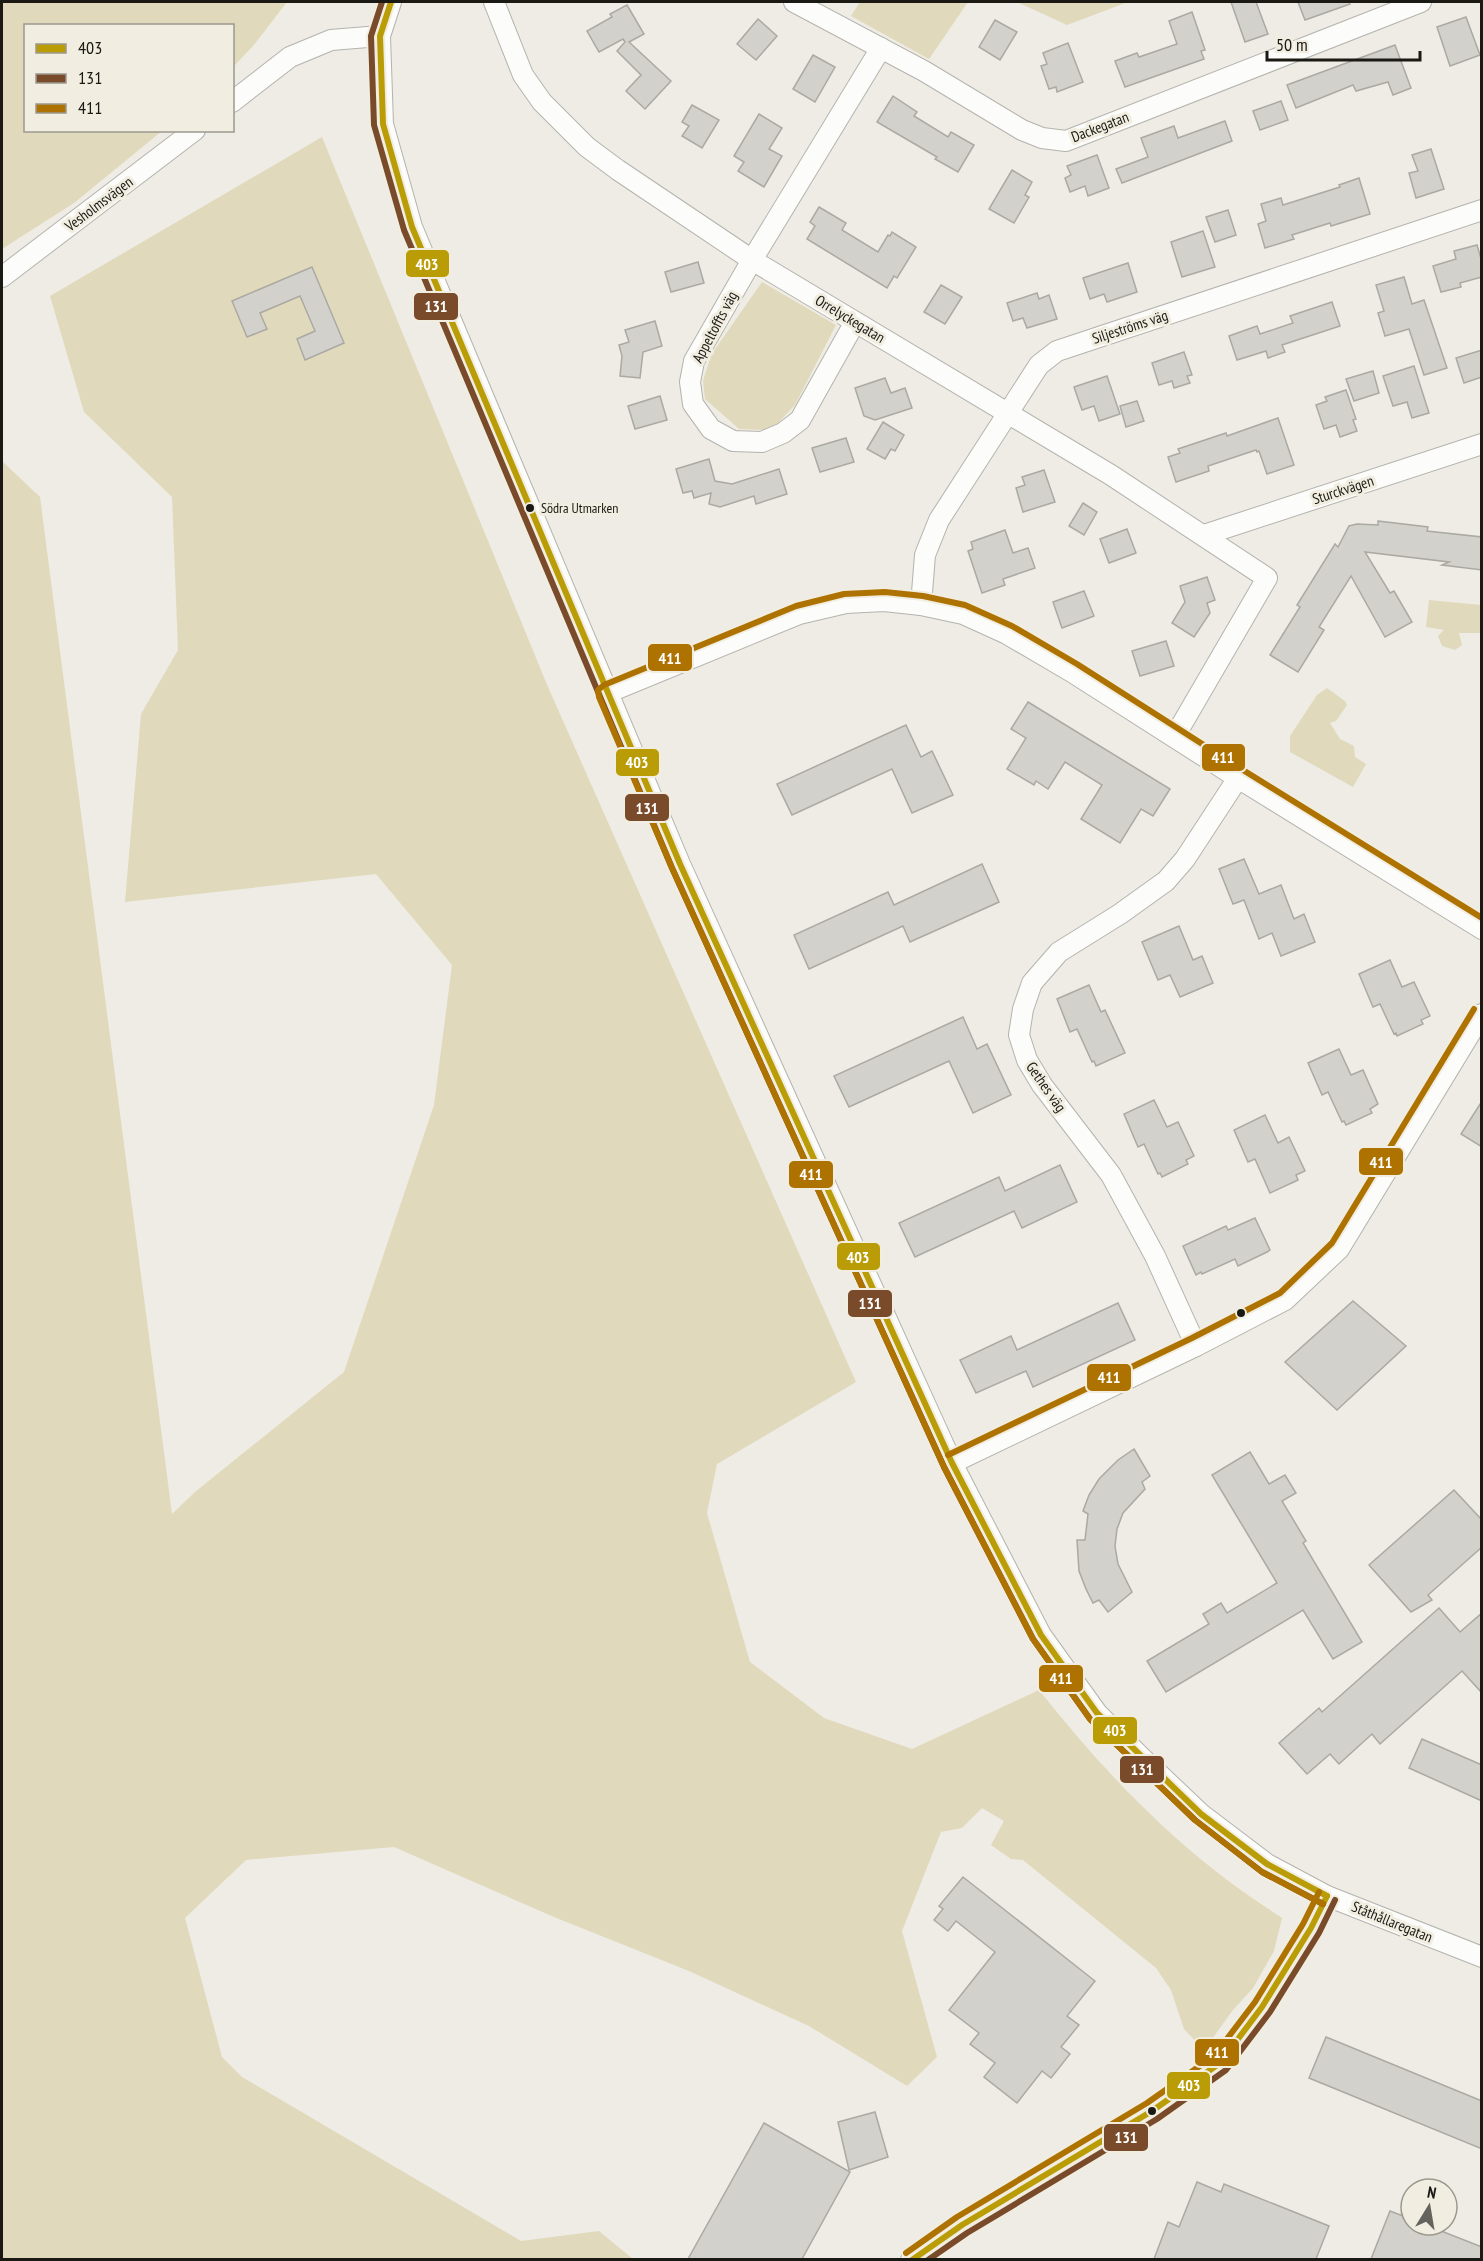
<svg xmlns="http://www.w3.org/2000/svg" width="1483" height="2261" viewBox="0 0 1483 2261" font-family="'PT Sans Narrow',sans-serif">
	<rect width="100%" height="100%" fill="#eeece4"/>
	<g fill="#e0d9bc">
		<polygon points="2,2 287,2 253,46 233,67 232,26 26,26 26,130 162,131 74,203 2,249"/>
		<polygon points="860,2 968,2 929,59 851,16"/>
		<polygon points="1017,2 1128,2 1067,25"/>
		<path d="M322,137L548,687L856,1382L717,1464L707,1513L750,1662L824,1718L912,1749L1039,1690C1092,1757 1150,1820 1218,1873C1238,1889 1260,1903 1282,1918L1274,1951L1253,1988L1233,2010L1204,2050L1184,2029L1171,1990L1156,1968L1023,1860L1011,1859L991,1845L1004,1821L982,1808L962,1828L941,1832L902,1931L937,2057L907,2086L809,2026L689,1971L554,1917L394,1847L246,1860L185,1918L222,2057L242,2077L521,2241L599,2231L633,2259H2V461L40,497L172,1514L195,1492L344,1372L434,1105L452,965L376,874L125,902L141,714L178,650L172,497L84,412L50,296Z"/>
		<polygon points="762,282 836,325 795,405 777,424 764,430 739,429 705,399 703,381 711,355"/>
		<polygon points="1429,600 1481,605 1480,633 1459,633 1462,645 1455,650 1442,646 1438,636 1444,630 1426,627"/>
		<polygon points="1327,688 1345,701 1347,705 1336,721 1330,723 1340,739 1354,746 1355,757 1366,764 1353,787 1290,752 1290,736 1317,695"/>
	</g>
	<g fill="#d2d1cb" stroke="#aaa9a3" stroke-width="1.5">
		<polygon points="1231,2 1256,2 1268,34 1245,42"/>
		<polygon points="1298,2 1349,2 1350,4 1305,20"/>
		<polygon points="627,5 644,34 629,42 671,81 645,109 626,91 641,75 617,51 625,42 623,39 599,52 587,31 612,17 610,14"/>
		<polygon points="1192,12 1205,50 1201,51 1204,59 1125,87 1115,61 1137,53 1139,57 1177,44 1169,21"/>
		<polygon points="1466,17 1480,55 1450,66 1437,27"/>
		<polygon points="758,19 777,36 756,60 737,44"/>
		<polygon points="995,20 1017,32 1000,60 979,47"/>
		<polygon points="1068,43 1083,82 1057,92 1056,87 1049,89 1041,66 1047,64 1043,53"/>
		<polygon points="1395,45 1411,88 1393,95 1388,82 1356,91 1353,85 1296,108 1287,85"/>
		<polygon points="813,55 835,67 815,102 793,89"/>
		<polygon points="893,96 917,112 914,116 948,137 951,132 974,145 958,172 935,159 937,157 877,122"/>
		<polygon points="1281,101 1288,120 1260,130 1253,111"/>
		<polygon points="692,105 719,120 702,148 682,136 689,126 682,122"/>
		<polygon points="759,114 782,128 769,149 782,156 764,187 738,171 744,162 734,156"/>
		<polygon points="1225,121 1232,141 1122,183 1116,169 1148,157 1141,138 1174,126 1178,138"/>
		<polygon points="1431,149 1444,189 1416,198 1409,173 1418,171 1412,155"/>
		<polygon points="1097,155 1109,188 1088,196 1085,186 1070,192 1065,178 1071,175 1067,166"/>
		<polygon points="1012,170 1032,182 1025,195 1029,197 1014,223 989,209"/>
		<polygon points="1359,178 1370,214 1331,226 1330,223 1292,235 1294,239 1265,248 1258,224 1266,221 1261,204 1281,198 1283,205 1340,187 1339,185"/>
		<polygon points="819,207 846,223 842,230 878,252 888,235 890,236 892,232 916,247 897,278 894,276 887,288 807,239 815,226 810,222"/>
		<polygon points="1228,210 1236,235 1215,242 1206,217"/>
		<polygon points="1203,231 1215,267 1182,277 1171,242"/>
		<polygon points="1477,245 1482,262 1482,277 1460,283 1461,287 1441,292 1433,266 1456,259 1454,251"/>
		<polygon points="698,262 704,283 671,292 665,272"/>
		<polygon points="1128,263 1137,292 1107,302 1104,294 1090,299 1083,278"/>
		<polygon points="312,267 344,343 305,360 297,339 315,331 300,296 260,313 267,329 247,337 232,301"/>
		<polygon points="1404,277 1412,304 1424,300 1447,368 1424,375 1409,329 1385,336 1378,313 1384,311 1376,285"/>
		<polygon points="941,285 962,297 945,324 924,312"/>
		<polygon points="1037,293 1039,299 1049,295 1057,319 1027,328 1023,318 1013,321 1007,303"/>
		<polygon points="1332,302 1340,326 1282,345 1285,352 1268,358 1266,351 1237,360 1229,336 1257,326 1260,334 1293,323 1290,316"/>
		<polygon points="655,321 662,346 643,352 640,378 620,376 622,356 619,345 629,342 625,330"/>
		<polygon points="1482,350 1482,377 1464,383 1456,358"/>
		<polygon points="1184,352 1192,375 1187,376 1190,383 1174,388 1172,381 1159,385 1152,363"/>
		<polygon points="1414,366 1429,413 1412,418 1407,402 1393,406 1383,376"/>
		<polygon points="1373,371 1379,393 1354,401 1346,379"/>
		<polygon points="1107,376 1120,414 1099,421 1094,406 1082,410 1074,387"/>
		<polygon points="885,378 891,393 905,388 912,408 875,420 864,416 855,388"/>
		<polygon points="1346,390 1356,419 1353,420 1357,431 1340,437 1336,425 1324,429 1316,405 1327,401 1325,397"/>
		<polygon points="660,396 667,420 635,429 628,406"/>
		<polygon points="1137,401 1144,421 1126,427 1120,406"/>
		<polygon points="1278,418 1294,465 1267,474 1259,451 1257,452 1256,450 1208,466 1209,471 1176,482 1168,457 1180,453 1178,449 1226,433 1227,436"/>
		<polygon points="883,422 904,435 895,451 891,449 885,459 867,449"/>
		<polygon points="846,438 854,462 820,472 812,448"/>
		<polygon points="709,459 715,481 732,484 779,469 787,494 756,504 754,496 720,507 709,504 711,493 694,498 692,491 683,493 676,469"/>
		<polygon points="1044,470 1055,502 1023,512 1016,488 1025,485 1022,477"/>
		<polygon points="1083,503 1097,512 1084,535 1069,526"/>
		<polygon points="1378,521 1428,527 1427,531 1482,537 1482,570 1442,565 1449,562 1365,552 1390,593 1394,591 1412,622 1385,637 1351,576 1319,627 1324,630 1298,672 1270,655 1300,607 1297,605 1335,544 1338,547 1349,526 1357,524 1378,525"/>
		<polygon points="1127,529 1136,553 1109,563 1100,539"/>
		<polygon points="1005,530 1013,553 1028,548 1035,568 1003,579 1005,585 982,593 968,551 973,549 971,542"/>
		<polygon points="1207,577 1215,600 1207,603 1210,613 1194,637 1172,623 1185,602 1180,586"/>
		<polygon points="1084,591 1094,616 1062,628 1053,602"/>
		<polygon points="1166,641 1174,666 1140,676 1132,651"/>
		<polygon points="1028,702 1170,789 1153,816 1141,809 1120,843 1081,819 1102,785 1065,762 1048,789 1036,781 1034,785 1007,769 1026,738 1011,729"/>
		<polygon points="906,725 921,757 932,751 953,795 912,813 892,769 792,815 777,784"/>
		<polygon points="1244,859 1259,894 1281,885 1294,919 1304,914 1315,942 1281,956 1272,933 1259,939 1244,900 1233,904 1219,869"/>
		<polygon points="982,864 999,902 910,942 903,926 809,969 794,935 888,892 894,905"/>
		<polygon points="1179,926 1193,960 1202,956 1213,983 1180,997 1170,975 1158,980 1142,942"/>
		<polygon points="1390,960 1402,987 1414,982 1430,1016 1421,1020 1423,1024 1397,1036 1396,1033 1394,1034 1380,1004 1373,1007 1359,974"/>
		<polygon points="1089,985 1101,1012 1105,1010 1125,1053 1096,1066 1094,1061 1092,1062 1077,1029 1070,1032 1057,999"/>
		<polygon points="963,1017 977,1049 987,1044 1011,1095 973,1113 949,1061 849,1107 834,1076"/>
		<polygon points="1339,1049 1351,1075 1363,1070 1378,1104 1370,1109 1372,1113 1346,1125 1344,1121 1342,1122 1328,1092 1322,1095 1308,1063"/>
		<polygon points="1154,1100 1167,1127 1178,1122 1194,1156 1186,1160 1188,1164 1162,1177 1160,1173 1158,1174 1144,1144 1138,1147 1124,1114"/>
		<polygon points="1482,1101 1482,1147 1461,1134"/>
		<polygon points="1265,1115 1278,1143 1289,1137 1305,1171 1296,1175 1298,1180 1270,1193 1255,1159 1248,1162 1234,1130"/>
		<polygon points="1060,1165 1077,1202 1022,1228 1014,1211 915,1257 899,1223 999,1177 1005,1191"/>
		<polygon points="1255,1218 1270,1250 1267,1252 1238,1266 1235,1259 1202,1274 1201,1272 1196,1275 1183,1246 1226,1226 1228,1230"/>
		<polygon points="1353,1301 1406,1346 1337,1410 1285,1362"/>
		<polygon points="1118,1303 1135,1340 1033,1387 1026,1371 976,1393 960,1360 1011,1336 1017,1350"/>
		<polygon points="1134,1449 1150,1476 1142,1482 1145,1489 1123,1513 1117,1529 1115,1546 1118,1564 1132,1592 1108,1612 1099,1600 1093,1603 1086,1589 1079,1571 1077,1540 1085,1540 1088,1514 1083,1511 1089,1495 1099,1479 1118,1460"/>
		<polygon points="1250,1452 1269,1484 1285,1475 1296,1493 1282,1501 1306,1541 1303,1543 1362,1642 1333,1659 1303,1610 1166,1692 1147,1661 1209,1624 1203,1614 1221,1603 1227,1613 1277,1583 1212,1475"/>
		<polygon points="1454,1490 1482,1520 1482,1547 1428,1595 1432,1600 1411,1612 1369,1565"/>
		<polygon points="1439,1608 1460,1632 1482,1613 1482,1693 1462,1671 1380,1744 1372,1734 1339,1764 1330,1754 1307,1774 1279,1743 1319,1708 1322,1712"/>
		<polygon points="1422,1739 1482,1765 1482,1801 1409,1768"/>
		<polygon points="963,1877 1095,1981 1067,2016 1079,2025 1061,2047 1070,2054 1051,2078 1042,2071 1017,2103 984,2077 995,2063 970,2044 979,2033 949,2010 995,1952 956,1921 948,1931 934,1920 943,1909 939,1906"/>
		<polygon points="1326,2037 1482,2101 1482,2149 1309,2078"/>
		<polygon points="875,2112 888,2157 849,2170 838,2122"/>
		<polygon points="764,2123 850,2172 802,2259 688,2259"/>
		<polygon points="1197,2182 1221,2192 1224,2184 1329,2226 1316,2259 1154,2259 1168,2222 1179,2227"/>
		<polygon points="1390,2211 1411,2219 1411,2225 1426,2225 1482,2247 1482,2259 1371,2259"/>
	</g>
	<g fill="none" stroke-linecap="round" stroke-linejoin="round">
		<g stroke="#b4b3ad" stroke-width="22">
			<g id="minor">
				<polyline points="391,2 380,36 383,124 412,227 680,864 952,1463 1041,1635 1097,1713 1141,1757 1201,1814 1267,1864 1327,1896 1482,1957"/>
				<polyline points="494,2 523,75 542,102 587,147 618,170 752,260 1111,475 1267,578 1175,736"/>
				<polyline points="794,2 924,71 1022,130 1042,138 1066,141 1421,2"/>
				<polyline points="232,102 290,57 331,40 380,36"/>
				<polyline points="2,277 195,130"/>
				<polyline points="855,322 800,420 783,433 762,442 733,441 711,429 693,404 690,382 694,361 752,260 881,48"/>
				<polyline points="1204,535 1482,444"/>
				<polyline points="921,605 925,555 939,520 1039,365 1057,351 1482,210"/>
				<polyline points="607,693 799,614 846,603 884,601 921,605 963,614 1007,634 1072,672 1238,778 1482,929"/>
				<polyline points="1196,1346 1155,1256 1111,1175 1042,1085 1027,1060 1019,1035 1023,1009 1032,983 1059,952 1120,914 1166,881 1185,859 1238,778"/>
				<polyline points="952,1463 1196,1346 1285,1300 1339,1249 1482,1014"/>
				<polyline points="911,2260 962,2225 1152,2111 1220,2063 1262,2007 1311,1928 1327,1896"/>
			</g>
		</g>
		<use href="#minor" stroke="#fcfcfb" stroke-width="20"/>
		<g stroke="#f1eee1" stroke-width="10">
			<g id="bus-1">
				<polyline points="391,2 380,36 383,124 412,227 680,864 952,1463 1041,1635 1097,1713 1201,1814 1267,1864 1327,1896"/>
				<polyline points="912,2260 962,2225 1152,2111 1220,2063 1262,2007 1311,1928 1327,1896"/>
			</g>
		</g>
		<g stroke="#f1eee1" stroke-width="10">
			<g id="bus-2">
				<polyline points="382,2 371,36 374,125 404,230 672,868 944,1467 1033,1639 1090,1719 1195,1820 1262,1872 1323,1904"/>
				<polyline points="928,2260 967,2233 1157,2119 1226,2070 1270,2012 1319,1933 1335,1900"/>
			</g>
		</g>
		<g stroke="#f1eee1" stroke-width="10">
			<g id="bus-3">
				<polyline points="948,1455 1192,1338 1280,1293 1332,1243 1474,1009"/>
				<polyline points="1323,1904 1262,1872 1195,1820 1090,1719 1033,1639 944,1467 672,868 599,697 598,690 604,685 796,606 844,594 885,592 923,596 965,605 1012,626 1077,664 1243,770 1482,918"/>
				<polyline points="906,2253 957,2217 1147,2103 1214,2056 1255,2002 1303,1924 1319,1892"/>
			</g>
		</g>
		<use href="#bus-1" stroke="#ba9d06" stroke-width="6"/>
		<use href="#bus-2" stroke="#7a4b2a" stroke-width="6"/>
		<use href="#bus-3" stroke="#ae7200" stroke-width="6"/>
	</g>
	<g fill="#1a1914" stroke="#f1eee1" stroke-width="2">
		<circle cx="530" cy="508" r="5"/>
		<circle cx="1241" cy="1313" r="5"/>
		<circle cx="1152" cy="2111" r="5"/>
	</g>
	<g text-anchor="middle" stroke-width="6" stroke-linejoin="round" paint-order="stroke">
		<g font-size="14" fill="#1a1914" stroke="#f1eee1" text-anchor="start">
			<text x="541" y="513">Södra Utmarken</text>
		</g>
		<g font-size="15" fill="#1a1914" stroke="#f1eee1">
			<text transform="translate(1100 127) rotate(-21)" y="5">Dackegatan</text>
			<text transform="translate(99 204) rotate(-37)" y="5">Vesholmsvägen</text>
			<text transform="translate(850 319) rotate(31)" y="5">Orrelyckegatan</text>
			<text transform="translate(715 327) rotate(-62)" y="5">Appeltoffts väg</text>
			<text transform="translate(1130 327) rotate(-18)" y="5">Siljeströms väg</text>
			<text transform="translate(1343 490) rotate(-18)" y="5">Sturckvägen</text>
			<text transform="translate(1046 1087) rotate(55)" y="5">Gethes väg</text>
			<text transform="translate(1392 1922) rotate(22)" y="5">Ståthållaregatan</text>
		</g>
	</g>
	<g stroke="#f1eee1" stroke-width="2">
		<rect x="405" y="249" width="45" height="29" rx="6" fill="#ba9d06"/>
		<rect x="413" y="292" width="46" height="29" rx="6" fill="#7a4b2a"/>
		<rect x="647" y="643" width="46" height="29" rx="6" fill="#ae7200"/>
		<rect x="1201" y="743" width="45" height="29" rx="6" fill="#ae7200"/>
		<rect x="615" y="748" width="45" height="29" rx="6" fill="#ba9d06"/>
		<rect x="624" y="793" width="46" height="29" rx="6" fill="#7a4b2a"/>
		<rect x="1358" y="1147" width="46" height="29" rx="6" fill="#ae7200"/>
		<rect x="788" y="1160" width="46" height="29" rx="6" fill="#ae7200"/>
		<rect x="836" y="1242" width="45" height="29" rx="6" fill="#ba9d06"/>
		<rect x="847" y="1289" width="46" height="29" rx="6" fill="#7a4b2a"/>
		<rect x="1086" y="1363" width="46" height="29" rx="6" fill="#ae7200"/>
		<rect x="1038" y="1664" width="46" height="29" rx="6" fill="#ae7200"/>
		<rect x="1092" y="1716" width="46" height="29" rx="6" fill="#ba9d06"/>
		<rect x="1119" y="1755" width="46" height="29" rx="6" fill="#7a4b2a"/>
		<rect x="1194" y="2038" width="46" height="29" rx="6" fill="#ae7200"/>
		<rect x="1166" y="2071" width="45" height="29" rx="6" fill="#ba9d06"/>
		<rect x="1103" y="2123" width="46" height="29" rx="6" fill="#7a4b2a"/>
	</g>
	<g font-size="16" text-anchor="middle" font-weight="bold" fill="#fff">
		<text x="427" y="270">403</text>
		<text x="436" y="312">131</text>
		<text x="670" y="664">411</text>
		<text x="1223" y="763">411</text>
		<text x="637" y="768">403</text>
		<text x="647" y="814">131</text>
		<text x="1381" y="1168">411</text>
		<text x="811" y="1180">411</text>
		<text x="858" y="1263">403</text>
		<text x="870" y="1309">131</text>
		<text x="1109" y="1383">411</text>
		<text x="1061" y="1684">411</text>
		<text x="1115" y="1736">403</text>
		<text x="1142" y="1775">131</text>
		<text x="1217" y="2058">411</text>
		<text x="1189" y="2091">403</text>
		<text x="1126" y="2143">131</text>
	</g>
	<rect width="1483" height="2261" fill="none" stroke="#1a1914" stroke-width="6"/>
	<rect x="24" y="24" width="210" height="108" fill="#f1eee1" stroke="#9b998f" stroke-width="1.5"/>
	<rect x="36" y="44" width="30" height="9" fill="#ba9d06" stroke="#9b998f" stroke-width="1.5"/>
	<text x="78" y="54" font-size="18" fill="#1a1914">403</text>
	<rect x="36" y="74" width="30" height="9" fill="#7a4b2a" stroke="#9b998f" stroke-width="1.5"/>
	<text x="78" y="84" font-size="18" fill="#1a1914">131</text>
	<rect x="36" y="104" width="30" height="9" fill="#ae7200" stroke="#9b998f" stroke-width="1.5"/>
	<text x="78" y="114" font-size="18" fill="#1a1914">411</text>
	<g transform="translate(1429 2207) rotate(11)"><circle r="28" fill="#f1eee1" stroke="#9b998f" stroke-width="1.5"/>
	<path d="M0-4.5L10 22L0 15L-10 22Z" fill="#64635d"/>
	<text y="-9" font-size="16" font-weight="bold" text-anchor="middle" fill="#1a1914">N</text>
	</g>
	<path d="M1267 51v9h153v-9" fill="none" stroke="#1a1914" stroke-width="3"/>
	<text x="1276" y="51" font-size="18" fill="#1a1914" stroke="#f1eee1" stroke-width="4.5" paint-order="stroke">50 m</text>
</svg>
